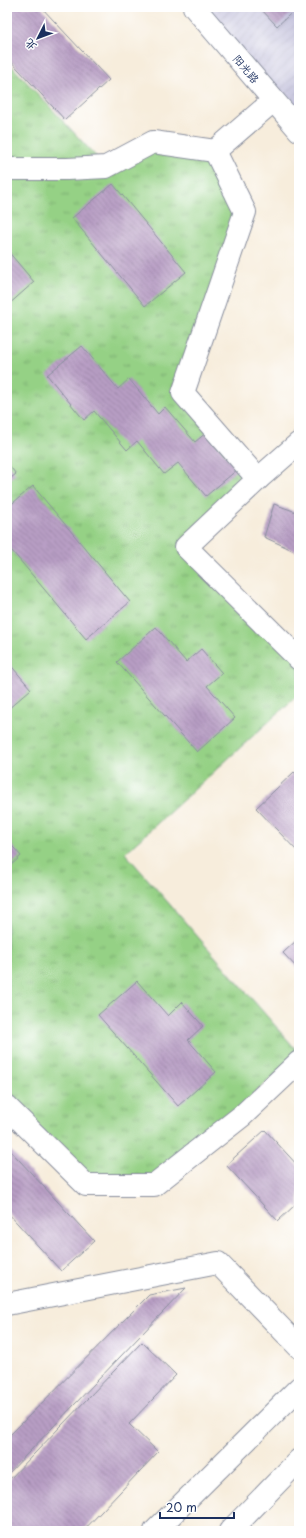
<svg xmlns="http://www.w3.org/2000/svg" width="306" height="1538" viewBox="0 0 306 1538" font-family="'Playpen Sans','LXGW WenKai TC',sans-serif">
	<defs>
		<pattern id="industrial-furrows" width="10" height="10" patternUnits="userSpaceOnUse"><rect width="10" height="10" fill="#c3c1db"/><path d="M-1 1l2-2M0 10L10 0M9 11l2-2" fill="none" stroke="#a7a6be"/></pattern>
		<pattern id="grass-tufts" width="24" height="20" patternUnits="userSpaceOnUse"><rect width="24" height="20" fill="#95d185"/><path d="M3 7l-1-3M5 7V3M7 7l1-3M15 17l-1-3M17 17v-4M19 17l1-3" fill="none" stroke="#79aa70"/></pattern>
		<pattern id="building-back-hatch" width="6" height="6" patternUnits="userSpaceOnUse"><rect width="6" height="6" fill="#b89ec4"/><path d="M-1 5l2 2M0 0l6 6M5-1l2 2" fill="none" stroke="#9581a2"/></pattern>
	</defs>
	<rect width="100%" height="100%" fill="#fff"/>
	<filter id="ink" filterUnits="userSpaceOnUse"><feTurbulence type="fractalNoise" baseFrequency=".025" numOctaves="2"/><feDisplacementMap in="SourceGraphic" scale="8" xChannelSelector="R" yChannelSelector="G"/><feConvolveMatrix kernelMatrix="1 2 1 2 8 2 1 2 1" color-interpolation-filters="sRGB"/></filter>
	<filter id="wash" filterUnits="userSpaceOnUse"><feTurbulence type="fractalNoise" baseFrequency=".012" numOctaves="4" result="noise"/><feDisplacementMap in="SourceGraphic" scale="16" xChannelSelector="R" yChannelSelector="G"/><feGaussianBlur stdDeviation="0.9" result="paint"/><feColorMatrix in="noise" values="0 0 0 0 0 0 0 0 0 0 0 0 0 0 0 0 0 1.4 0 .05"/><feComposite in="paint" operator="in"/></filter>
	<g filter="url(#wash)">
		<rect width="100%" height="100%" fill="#f7eddc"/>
		<polygon fill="url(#industrial-furrows)" points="194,7 299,7 299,130"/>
		<polygon fill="url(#grass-tufts)" stroke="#588072" points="7,61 106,167 153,142 215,151 245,212 183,393 258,479 187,547 299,659 299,694 125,853 299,1053 154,1185 86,1185 7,1107"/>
		<g id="blocks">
			<g fill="url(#building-back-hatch)">
				<polygon points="7,7 41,7 109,80 65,120 7,57"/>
				<polygon points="259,7 298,7 277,26"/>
				<polygon points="113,184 186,272 145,306 72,218"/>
				<polygon points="7,250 34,282 7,306"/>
				<polygon points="82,346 118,389 129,379 158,414 165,407 195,442 207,432 238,469 206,496 178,463 164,474 137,441 127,450 94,411 84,420 47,375"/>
				<polygon points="7,463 16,474 7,481"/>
				<polygon points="33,486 130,602 86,639 7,545 7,508"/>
				<polygon points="274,504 299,513 299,553 264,537"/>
				<polygon points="156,627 186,662 201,649 222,673 207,686 235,718 197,752 117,662"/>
				<polygon points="7,661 31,689 7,710"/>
				<polygon points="294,772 299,777 299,853 256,808"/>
				<polygon points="7,840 21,856 7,869"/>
				<polygon points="299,938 299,970 283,953"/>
				<polygon points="137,981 168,1016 182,1002 203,1026 188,1040 216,1072 178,1106 98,1015"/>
				<polygon points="265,1130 299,1167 299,1208 295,1205 278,1221 226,1165"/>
				<polygon points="7,1147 94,1241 61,1271 7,1212"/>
				<polygon points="186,1288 7,1475 7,1438 149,1295"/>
				<polygon points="142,1342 176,1375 129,1424 158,1452 83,1531 7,1531 7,1482"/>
			</g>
		</g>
	</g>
	<g filter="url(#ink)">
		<use href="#blocks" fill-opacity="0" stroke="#898e9d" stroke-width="1"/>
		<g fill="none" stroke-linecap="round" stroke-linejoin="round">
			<g stroke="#898e9d" stroke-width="24">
				<g id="minor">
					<polyline points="194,7 299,130"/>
					<polyline points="215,151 245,212 183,393 258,479 186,547 299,659"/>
					<polyline points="7,169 67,169 106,167 153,142 215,151 273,101"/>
					<polyline points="258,479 299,443"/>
					<polyline points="7,1107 86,1185 154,1185 243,1115 299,1062"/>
					<polyline points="7,1304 218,1263 299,1347"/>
					<polyline points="155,1531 299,1388"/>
				</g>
			</g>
			<g stroke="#898e9d" stroke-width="24">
				<polyline id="major" points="230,1531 299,1460"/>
			</g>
			<use href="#minor" stroke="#fff" stroke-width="22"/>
			<use href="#major" stroke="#fff" stroke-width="22"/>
		</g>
	</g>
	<g text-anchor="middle" stroke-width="4" stroke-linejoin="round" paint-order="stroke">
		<g font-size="11" fill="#1b2f5e" stroke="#fff">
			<text transform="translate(246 69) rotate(50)" y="4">阳光路</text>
		</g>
	</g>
	<rect width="306" height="1538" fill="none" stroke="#fff" stroke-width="24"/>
	<g transform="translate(38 38) rotate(228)" stroke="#ffffff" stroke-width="3" paint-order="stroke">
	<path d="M0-3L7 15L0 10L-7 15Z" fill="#1b2f5e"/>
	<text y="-6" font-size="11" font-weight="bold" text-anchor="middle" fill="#1b2f5e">北</text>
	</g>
	<path d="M160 1512v6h74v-6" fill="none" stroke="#1b2f5e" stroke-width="2"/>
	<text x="166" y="1512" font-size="12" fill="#1b2f5e" stroke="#ffffff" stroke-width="3" paint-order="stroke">20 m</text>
</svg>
